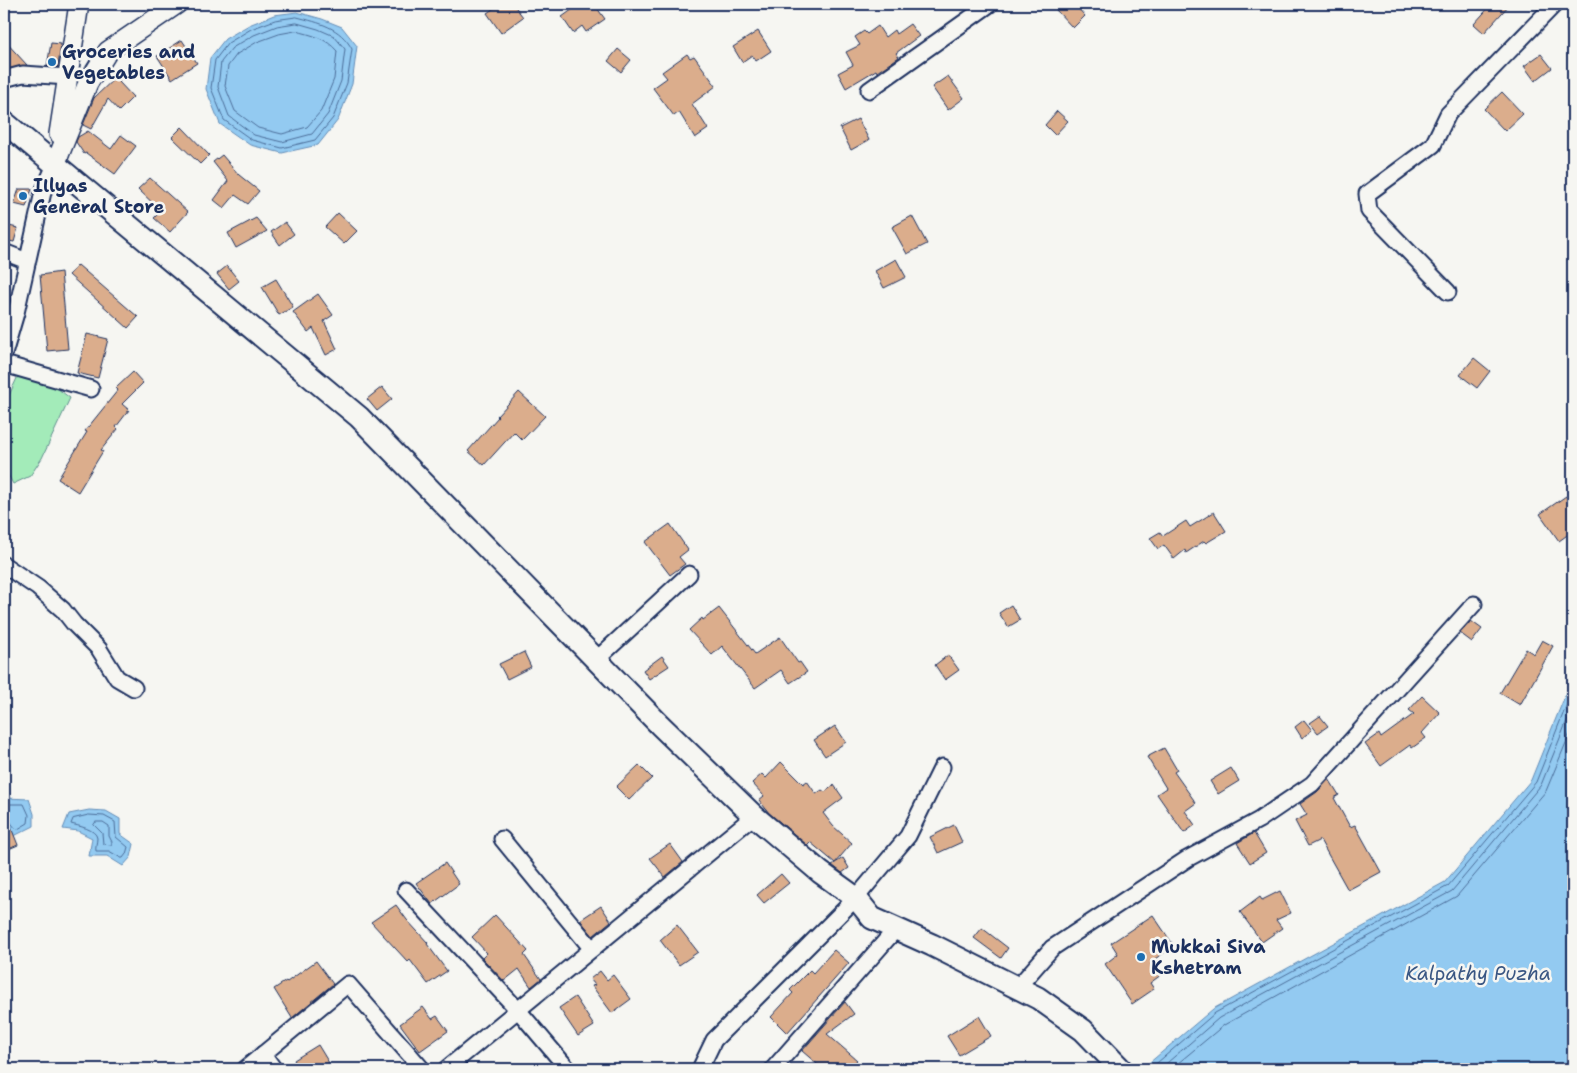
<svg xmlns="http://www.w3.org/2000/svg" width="1577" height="1073" viewBox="0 0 1577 1073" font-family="'Shantell Sans',sans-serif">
	<rect width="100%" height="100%" fill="#f6f6f2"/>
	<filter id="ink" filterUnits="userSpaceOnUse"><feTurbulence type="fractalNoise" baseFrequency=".02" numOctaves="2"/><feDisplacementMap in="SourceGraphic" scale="10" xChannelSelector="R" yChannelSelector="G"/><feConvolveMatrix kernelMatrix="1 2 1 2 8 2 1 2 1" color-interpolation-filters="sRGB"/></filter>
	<g filter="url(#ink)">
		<polygon fill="#a3ebb9" stroke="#5f8d8c" points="18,376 53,385 70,398 42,458 30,476 13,484 4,467 4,406"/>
		<g fill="#93caf1" stroke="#638cb6">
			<polygon points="297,12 322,19 342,27 357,46 352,84 338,120 318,145 282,153 250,145 220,124 206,89 210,58 225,39 249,25 274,15"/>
			<polygon points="1573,670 1573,1069 1142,1069 1213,1009 1445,882 1531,780 1569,686"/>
			<polygon points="6,798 29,799 34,814 34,826 14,836 4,821"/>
			<polygon points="89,810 106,811 120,819 120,834 134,844 131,857 123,866 107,856 89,856 92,838 78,831 63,829 69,814"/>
		</g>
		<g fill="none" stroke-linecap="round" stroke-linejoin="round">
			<g stroke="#4b6d99" stroke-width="1">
				<path d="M297,17C320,23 340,27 352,49L347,83L333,118L315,140L282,148L252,140L224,120L211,88L215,60L228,43L251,29L275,20Z"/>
				<polygon points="297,23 318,29 334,36 345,49 341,81 328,114 312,134 282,142 254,135 229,116 218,87 221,62 232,48 254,35 277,26"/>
				<path d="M296,31C312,35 326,38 337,51L334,79L321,111L307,127L282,134L258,128L235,111L225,86L228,66L237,54L257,42L279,34Z"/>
				<polyline points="4,804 24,804 29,815 28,823 18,829 15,828 9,820"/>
				<path d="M89,815L104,816L115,822L116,837L128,847L126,854L123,858H121L109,851H96C95,847 97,842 97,838C96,829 78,826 71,824L73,819Z"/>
				<polygon points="96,822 103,822 109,826 109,836 112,842 111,845 103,844 102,833 94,825"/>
				<polyline points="1150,1069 1215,1013 1448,886 1536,782 1573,689"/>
				<polyline points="1160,1069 1219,1018 1452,891 1541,785 1573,706"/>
				<polyline points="1171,1069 1224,1025 1457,896 1546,791 1573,726"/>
			</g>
		</g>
		<g fill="#dbad8c" stroke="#1b2f5e">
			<polygon points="500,4 513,4 523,17 501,33 487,13"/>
			<polygon points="580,4 594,4 605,19 586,32 582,26 573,33 562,17"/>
			<polygon points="1063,4 1074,4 1085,16 1073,28 1056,10"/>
			<polygon points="1492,4 1510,4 1484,33 1474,24"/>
			<polygon points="910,24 919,36 896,53 899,57 877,72 876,70 846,88 838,73 853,65 846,52 860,45 855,37 864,31 867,34 878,26 885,37 894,30 896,34"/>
			<polygon points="758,31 771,51 756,61 752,55 742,62 733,47"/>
			<polygon points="4,40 27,65 7,69 4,65"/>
			<polygon points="182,40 197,63 172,79 157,56"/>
			<polygon points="51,43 61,44 58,67 47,66"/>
			<polygon points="618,49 631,60 621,72 608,61"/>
			<polygon points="687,54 690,58 694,56 716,86 692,104 708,129 695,138 679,112 674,116 653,88 667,78 662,72"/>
			<polygon points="1541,54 1552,68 1535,81 1524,66"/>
			<polygon points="120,73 123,76 119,82 133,97 119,111 108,99 91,129 83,125 94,98"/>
			<polygon points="948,76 964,98 948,110 932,87"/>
			<polygon points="1502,92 1523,114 1505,131 1484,109"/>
			<polygon points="1057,111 1068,121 1055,135 1045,125"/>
			<polygon points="858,119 869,140 851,150 840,128"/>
			<polygon points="182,127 209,155 200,164 172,137"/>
			<polygon points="88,131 111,149 121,135 136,146 115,174 86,153 84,154 76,142 78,137"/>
			<polygon points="222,155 239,175 259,191 248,204 235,195 224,208 214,200 228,181 213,162"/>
			<polygon points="150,178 188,212 170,232 154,218 161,211 138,189"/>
			<polygon points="19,189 32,189 26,207 14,204"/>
			<polygon points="338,213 357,231 344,244 325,227"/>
			<polygon points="912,216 927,244 907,254 892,227"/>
			<polygon points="256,218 267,231 236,248 228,233"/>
			<polygon points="285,222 294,234 280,245 271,232"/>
			<polygon points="4,225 18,228 14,242 4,240"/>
			<polygon points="896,259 906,277 884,288 875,271"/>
			<polygon points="78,265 138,317 128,328 69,275"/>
			<polygon points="227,266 239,281 229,289 217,274"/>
			<polygon points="61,272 68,349 47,351 40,275"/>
			<polygon points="276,279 293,307 279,315 262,287"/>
			<polygon points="318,294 333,315 324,321 337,349 326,355 313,328 308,332 293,312"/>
			<polygon points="87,334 108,339 98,378 77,373"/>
			<polygon points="1474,358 1490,371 1477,388 1460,375"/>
			<polygon points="133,372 143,383 122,404 129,410 116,427 118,429 101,450 103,451 78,492 58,479 87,432 85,431 118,390 116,388"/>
			<polygon points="382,387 392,399 377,411 367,399"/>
			<polygon points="519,392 545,416 522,440 514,432 484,465 468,451 498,417 497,416"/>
			<polygon points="1566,496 1573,506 1573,531 1559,541 1540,514"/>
			<polygon points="1214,512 1226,531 1206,543 1204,541 1186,553 1185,550 1174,559 1164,545 1158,549 1150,538 1160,532 1163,536 1186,521 1190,527"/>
			<polygon points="670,524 688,550 679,557 685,564 670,575 645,542"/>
			<polygon points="1011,605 1020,620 1008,627 999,613"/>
			<polygon points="719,608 755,654 780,637 798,663 800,662 807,672 790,683 781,670 755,688 722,646 712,655 689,630 702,618 703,620"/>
			<polygon points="1471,621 1482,629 1472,642 1460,633"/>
			<polygon points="1542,640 1553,646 1520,705 1500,693 1526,649 1534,654"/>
			<polygon points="524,652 531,667 507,679 499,664"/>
			<polygon points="948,655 959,670 945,680 935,665"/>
			<polygon points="662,656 669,666 649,679 643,670"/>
			<polygon points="1422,696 1440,713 1422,733 1426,738 1412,748 1410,745 1381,766 1365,744 1379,734 1381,738 1414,714 1409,710"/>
			<polygon points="1320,716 1328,726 1318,733 1310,723"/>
			<polygon points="1304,720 1312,730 1302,738 1295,727"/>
			<polygon points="835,726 846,742 825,756 814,740"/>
			<polygon points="1164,748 1177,770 1174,772 1196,803 1185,811 1195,825 1184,833 1157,794 1166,788 1147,757"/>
			<polygon points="781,762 803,784 807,781 816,794 822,790 825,792 834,785 843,798 823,813 833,826 852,843 835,863 810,842 807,845 769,813 759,800 764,796 752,783 762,774 766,778"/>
			<polygon points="639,765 652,778 629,800 616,787"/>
			<polygon points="1231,768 1239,781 1218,794 1210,781"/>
			<polygon points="1329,779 1339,795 1334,798 1350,827 1355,825 1381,872 1348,890 1320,840 1308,846 1295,821 1307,815 1300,804 1317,792"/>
			<polygon points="4,810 18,845 4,851"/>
			<polygon points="954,825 962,842 938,853 930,837"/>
			<polygon points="1254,833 1266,853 1250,863 1237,843"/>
			<polygon points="670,844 683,862 665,877 650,858"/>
			<polygon points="843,858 849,868 842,873 832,865"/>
			<polygon points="445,863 459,884 432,904 416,883"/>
			<polygon points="781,874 789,883 764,903 757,895"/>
			<polygon points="1280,891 1291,913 1276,920 1282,928 1262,942 1240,912 1260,897 1262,900"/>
			<polygon points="396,905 407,920 428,943 427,944 447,971 428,984 410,960 408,962 371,922"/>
			<polygon points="601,906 611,921 593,936 580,920"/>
			<polygon points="495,915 528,951 524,955 541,979 531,987 519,969 504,981 482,958 487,953 472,937"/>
			<polygon points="1153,915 1174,946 1152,961 1161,975 1150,983 1154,989 1132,1004 1105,964 1118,954 1111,943"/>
			<polygon points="677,925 698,952 679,965 660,940"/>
			<polygon points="982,928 1008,948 1001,958 974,938"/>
			<polygon points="834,950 849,963 787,1033 771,1017 793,993 790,990 810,970 813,973"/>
			<polygon points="316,961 333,984 292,1018 274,989 286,981 287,982"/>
			<polygon points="600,971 607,980 613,975 631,999 612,1013 592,986 595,985 590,979"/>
			<polygon points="575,997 594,1026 578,1036 559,1008"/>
			<polygon points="845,1002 854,1014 827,1034 857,1060 849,1069 823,1069 802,1051"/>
			<polygon points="423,1007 432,1019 437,1016 448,1031 420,1051 400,1024"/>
			<polygon points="979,1016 991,1036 959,1055 947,1036"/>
			<polygon points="318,1045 329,1063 318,1069 299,1069 294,1060"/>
		</g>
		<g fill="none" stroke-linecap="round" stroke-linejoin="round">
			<g stroke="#1b2f5e" stroke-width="19">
				<g id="minor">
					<polyline points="4,79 23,74 68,77"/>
					<polyline points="869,90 990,4"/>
					<polyline points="4,252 27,261"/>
					<polyline points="1448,292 1369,211 1367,194 1433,145 1448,114 1555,4"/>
					<polyline points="4,354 16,313 43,192 55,165"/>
					<polyline points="4,364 91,389"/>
					<polyline points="4,565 38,588 63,610 74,624 99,649 117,678 134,688"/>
					<polyline points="596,660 689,574"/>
					<polyline points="502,839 592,949"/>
					<polyline points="406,890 518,1010 568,1069"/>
					<polyline points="1017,988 1052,948 1187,859 1259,820 1312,784 1474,604"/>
					<polyline points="263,1054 274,1069"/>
					<polyline points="245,1069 348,984 422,1069"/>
					<polyline points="446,1069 754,816"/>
					<polyline points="700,1069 714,1040 856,898 908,836 942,767"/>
					<polyline points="773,1069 896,929"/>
				</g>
			</g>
			<g stroke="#1b2f5e" stroke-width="22">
				<g id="tertiary">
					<polyline points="59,134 79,4"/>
					<polyline points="55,165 88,83 108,51 177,4"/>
				</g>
			</g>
			<g stroke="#1b2f5e" stroke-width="25">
				<polyline id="secondary" points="4,122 359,417 660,725 754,816 820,872 856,898 872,918 932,945 1038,998 1083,1030 1121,1069"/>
			</g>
			<use href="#minor" stroke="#f6f6f2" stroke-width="15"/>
			<use href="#tertiary" stroke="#f6f6f2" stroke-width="19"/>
			<use href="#secondary" stroke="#f6f6f2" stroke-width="21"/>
		</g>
	</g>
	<g fill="#1f6fb2" stroke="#f6f6f2" stroke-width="2">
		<circle cx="52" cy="62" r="5"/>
		<circle cx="23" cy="196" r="5"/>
		<circle cx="1141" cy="957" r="5"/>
	</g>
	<g text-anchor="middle" stroke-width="5" stroke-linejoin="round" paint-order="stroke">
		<g font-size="18" font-weight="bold" fill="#1b2f5e" stroke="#f6f6f2" text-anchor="start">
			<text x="62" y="58">Groceries and<tspan x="62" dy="21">Vegetables</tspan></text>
			<text x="33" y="192">Illyas<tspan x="33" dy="21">General Store</tspan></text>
			<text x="1151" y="953">Mukkai Siva<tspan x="1151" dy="21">Kshetram</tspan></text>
		</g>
		<g font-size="19" font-style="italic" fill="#395683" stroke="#f6f6f2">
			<text x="1478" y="980">Kalpathy Puzha</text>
		</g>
	</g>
	<rect width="1577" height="1073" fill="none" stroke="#f6f6f2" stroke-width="20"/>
	<rect x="10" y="10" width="1557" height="1053" fill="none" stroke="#1b2f5e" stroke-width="2" filter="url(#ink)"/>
</svg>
